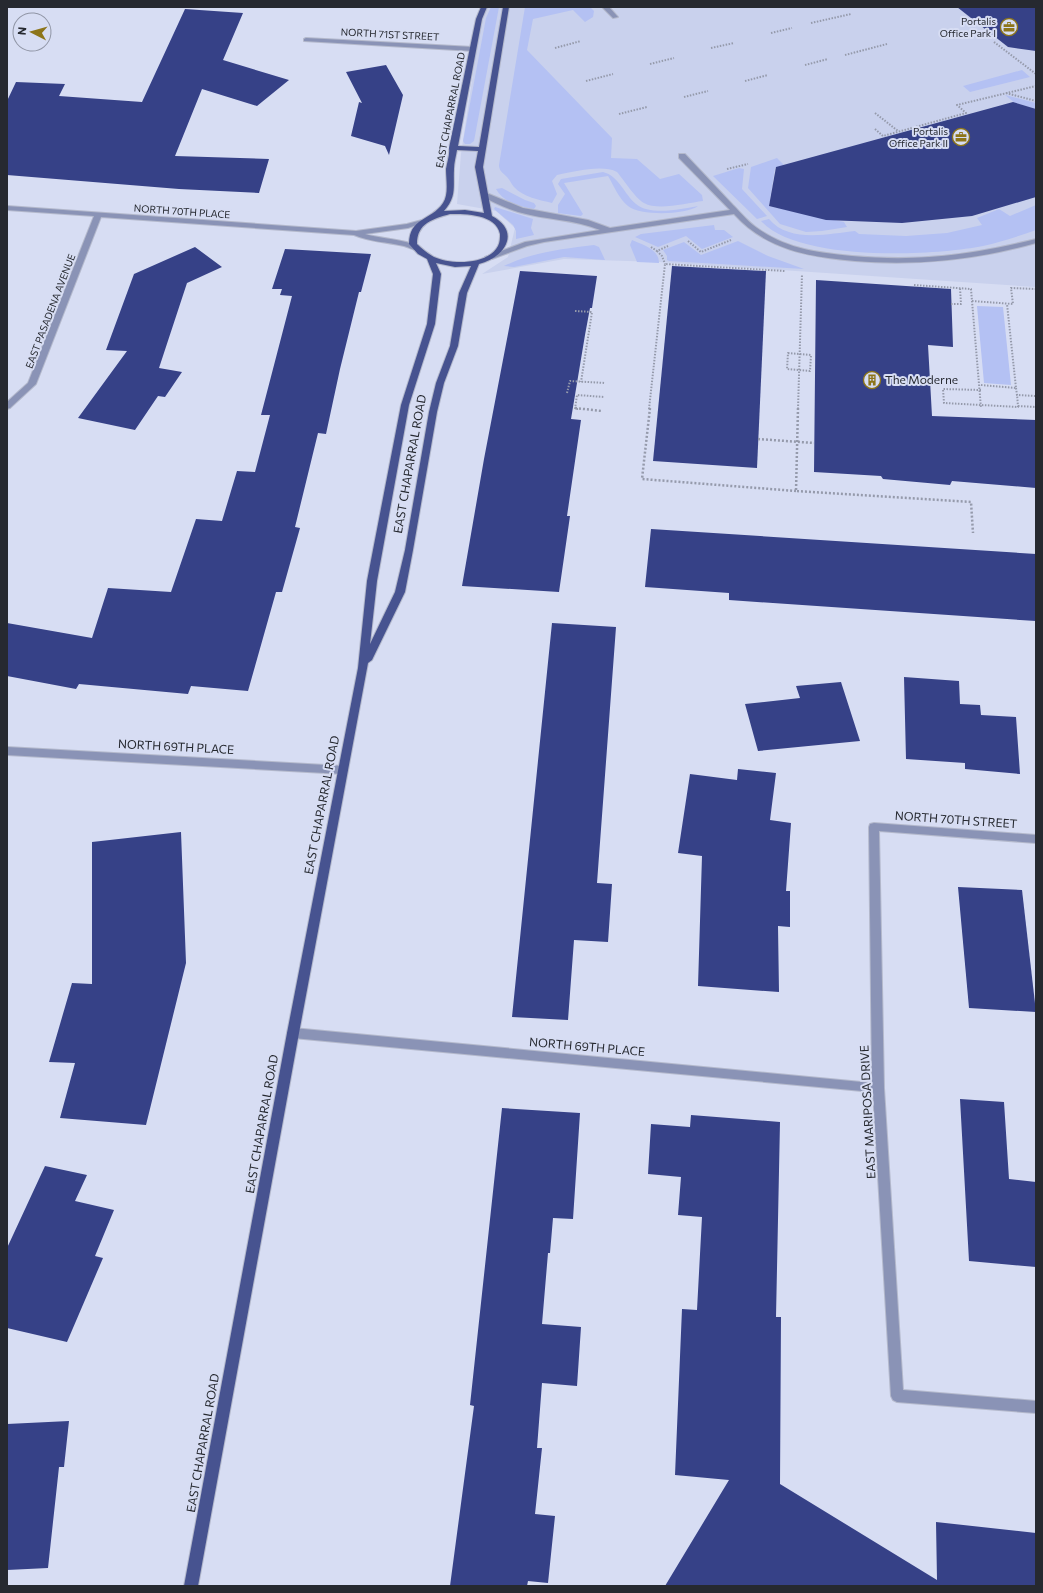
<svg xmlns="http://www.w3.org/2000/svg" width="1043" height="1593" viewBox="0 0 1043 1593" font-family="Commissioner,sans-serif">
	<rect width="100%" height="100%" fill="#d7ddf3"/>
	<polygon fill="#c9d1ed" points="483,7 1036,7 1036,287 659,262 564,259 482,274 508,257 515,228 496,211 457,204 461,154"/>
	<g fill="#b4c1f3">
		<polygon points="491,7 499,7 474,141 470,144 465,144 463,141 464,136 486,18"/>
		<path d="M525,7H590L594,11L593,17L585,22L573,10L533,19L527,50L612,138L611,158L637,159L660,179L679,174L702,195L703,201C687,203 658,211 644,203C635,198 624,180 617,172C602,164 573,172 557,175L552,181L557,194L552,203C540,200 523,197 514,187C511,184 510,180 507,177C503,173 499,171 499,165Z"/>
		<polygon points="1022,70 1030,77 970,92 963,86"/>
		<polygon points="1005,95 1036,103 1036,109 1015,103"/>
		<polygon points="777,158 784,165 775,168 769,206 844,222 847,227 822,231 806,232 780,224 748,188 751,167"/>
		<polygon points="739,168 744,169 742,189 767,216 757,219 713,176"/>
		<path d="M603,172C619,176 624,194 636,204C650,216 682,209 698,206C686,215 640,216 628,206C619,199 614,186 608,176L564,183L583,214L581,216L558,213V205L565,194L558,184L561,179Z"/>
		<path d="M502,188L525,200L534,203L536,206L534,209C520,207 503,202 496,189Z"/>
		<path d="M1036,205V230C1019,236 1001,242 983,246C932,256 798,262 761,221L769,219C789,243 828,234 855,231L859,234L906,236L947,233L982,225L977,218L999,209L1010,216Z"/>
		<polygon points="495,207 533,219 531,228 534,235 516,239 516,231 513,225 494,209"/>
		<polygon points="714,225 715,230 724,230 733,237 702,249 686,236 658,247 635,237 641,234"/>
		<path d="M632,240C643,245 659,249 659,263L637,262L630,245Z"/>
		<polygon points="738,241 768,256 804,269 669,261 667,260 667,256 663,250 684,242 701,255"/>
		<path d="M594,245L599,247L605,260L564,257L514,267L504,266C533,252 562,249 594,245Z"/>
		<polygon points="977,306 1003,307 1011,385 984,383"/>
	</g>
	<g fill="#364187">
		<polygon points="957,7 1036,7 1036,51 1008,47"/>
		<polygon points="185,9 243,13 223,60 289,80 257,106 202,89 175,156 269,159 259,193 179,189 7,175 7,101 16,82 65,84 59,96 142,102"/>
		<polygon points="386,65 403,95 389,155 385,146 351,136 359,102 362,103 346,72"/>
		<polygon points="1013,102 1036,109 1036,197 972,216 902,223 826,220 769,206 776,167"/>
		<polygon points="195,247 222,267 187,283 159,368 182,372 165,397 158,396 135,430 78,418 127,351 106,350 134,274"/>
		<polygon points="285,249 371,254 361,292 359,292 340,369 326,434 318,433 295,527 300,528 282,592 276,592 248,691 191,686 188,694 79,684 76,689 7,676 7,623 92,638 108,588 171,592 196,519 222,521 237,471 255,472 270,415 261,415 292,296 280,295 282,289 272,289"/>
		<polygon points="672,266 766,271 757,468 653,461"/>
		<polygon points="520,271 597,276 592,308 590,308 585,335 571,419 581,420 567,516 570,516 559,592 462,586 484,459"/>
		<polygon points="816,280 951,289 953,347 928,345 932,416 1036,420 1036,488 952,481 950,485 883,479 881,476 814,472"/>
		<polygon points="651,529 1036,554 1036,621 729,600 729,593 645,587"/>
		<polygon points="552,623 616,627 597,883 612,884 608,942 574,940 568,1020 512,1017"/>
		<polygon points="904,677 959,681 960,704 980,705 981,715 1016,717 1020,774 965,769 965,763 906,759"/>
		<polygon points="841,682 860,741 758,751 745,704 800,698 796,686"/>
		<polygon points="738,769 776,773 770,820 791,823 786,891 790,891 790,927 778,926 779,992 698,986 702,856 678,853 690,774 737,780"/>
		<polygon points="181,832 186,963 146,1125 60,1118 75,1063 49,1062 72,983 92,984 92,842"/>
		<polygon points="958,887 1022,890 1036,1012 969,1008"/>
		<polygon points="960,1099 1004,1102 1009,1179 1036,1182 1036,1267 969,1261"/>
		<polygon points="502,1108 580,1113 573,1219 553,1218 550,1253 548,1253 542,1324 581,1327 577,1386 542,1383 537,1448 542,1448 535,1514 555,1516 548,1583 528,1581 527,1586 450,1586 474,1406 470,1405"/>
		<polygon points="691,1115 780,1122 776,1317 781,1317 780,1484 937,1580 936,1522 1036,1533 1036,1586 665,1586 729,1480 675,1475 682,1309 697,1310 702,1217 678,1215 681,1177 648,1174 651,1124 690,1127"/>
		<polygon points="45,1166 87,1175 75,1201 114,1210 95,1256 103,1258 67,1342 7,1328 7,1248"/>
		<polygon points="69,1421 64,1467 59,1467 48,1568 7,1570 7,1424"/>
	</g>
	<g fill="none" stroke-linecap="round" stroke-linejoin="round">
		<g stroke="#b4b9cc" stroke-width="2">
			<g id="minor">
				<polygon points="602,7 609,7 618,17 613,18"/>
				<polygon points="306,38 473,47 476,49 473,51 304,41 304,39"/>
				<path d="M679,154H685C701,171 717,188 733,205C742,214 749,223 760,230C788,249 819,253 852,256C920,262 970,255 1036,239V243C976,260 917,266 855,261C810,257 766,250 734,214L544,242L527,246L492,259H486L485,257L525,242L600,230C574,219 545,220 518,212C505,208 493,202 481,196V192H484L523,208L588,220L610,228L730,210L679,158Z"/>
				<path d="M7,206L356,231L407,224L422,220L426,222L408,228L365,234C383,239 402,239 419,246V250C413,251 409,247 404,246C387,242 370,242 354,235L101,217L36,384L10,408L7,409V402L28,383L94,216L7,210Z"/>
				<polygon points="7,747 343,766 346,767 348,770 346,773 343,774 7,755"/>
				<polygon points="874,823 1036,835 1036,843 879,831 884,1088 903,1390 1036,1401 1036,1413 897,1402 893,1400 891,1396 873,1092 293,1038 289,1036 287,1033 289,1030 293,1028 872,1083 869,827 870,824"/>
			</g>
		</g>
		<g stroke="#b4b9cc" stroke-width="2">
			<path id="major" d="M481,7H487L482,19L458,146L479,147L503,7H509L483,167L492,216C522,232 504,258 479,264L467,293L458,346L444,383L437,412L413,550L405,592L372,660L368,663L299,1033L198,1586H184L287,1033L358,668L367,581L401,405L427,324L433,274L427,259L418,254L409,244C409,217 431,221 443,203C449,194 446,180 446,169C447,162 450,155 449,148L476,19ZM457,150L478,151L475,167L484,213L465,210L444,211C457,196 453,187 454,169C454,163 456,156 457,150ZM450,214C466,214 496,214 500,234C500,238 500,242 498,246C488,265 451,265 434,257C427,253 422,249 417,244C417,223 433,219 450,214ZM436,263L455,267L471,266L459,293L450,346L436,383L429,412L405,550L395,592L370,644L377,581L409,405L435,324L441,274Z"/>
		</g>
		<g stroke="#959aab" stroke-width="2" stroke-dasharray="1.5 1.5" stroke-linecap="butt">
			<polyline points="811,23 851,14"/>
			<polyline points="771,33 792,28"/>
			<polyline points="994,42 1036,74"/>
			<polyline points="555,48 581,41"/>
			<polyline points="711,48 734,43"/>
			<polyline points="845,55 887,44"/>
			<polyline points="650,64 674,58"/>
			<polyline points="805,65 828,59"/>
			<polyline points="586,81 613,74"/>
			<polyline points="745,81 768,75"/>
			<polyline points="1006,93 1036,101"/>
			<polyline points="684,97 708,91"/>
			<polyline points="875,113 898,131"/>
			<polyline points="619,114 647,107"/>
			<polyline points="875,129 883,136 966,113 957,105 1036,86"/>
			<polyline points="727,169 748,164"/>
			<polyline points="688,241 701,252 731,240"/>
			<polyline points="651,247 657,251 668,246"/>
			<polyline points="657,251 662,256 665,264"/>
			<polyline points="914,285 971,289 981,408"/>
			<polyline points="972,301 1013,304 1011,288 1036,289"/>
			<polyline points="951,304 961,304 960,288"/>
			<polyline points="575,311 592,312 581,382"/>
			<polygon points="788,353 811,355 810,371 787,369"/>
			<polyline points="981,385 1016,388 1007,304"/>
			<polyline points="1016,388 1017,395 1036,396"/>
			<polyline points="981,390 943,389 944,403 1018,407 1017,394"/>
			<polyline points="567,393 570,381 605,383"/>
			<polyline points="1018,406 1036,407"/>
			<polyline points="578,409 575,409 577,395 604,397"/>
			<polyline points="649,409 665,264 785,271"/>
			<polyline points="798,409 802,274"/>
		</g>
		<g stroke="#959aab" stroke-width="2.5" stroke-dasharray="2 2" stroke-linecap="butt">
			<polyline points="575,408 602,411"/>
			<polyline points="650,408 642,479 796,491"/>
			<polyline points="798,408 796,491 971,502 973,533"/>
			<polyline points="758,439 814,443"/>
		</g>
		<use href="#minor" fill="#8a93b6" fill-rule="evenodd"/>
		<use href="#major" fill="#475390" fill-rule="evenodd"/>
	</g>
	<defs>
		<g id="office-ring" transform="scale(0.9)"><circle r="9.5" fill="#d7ddf3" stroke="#8d751a" stroke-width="1.5"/><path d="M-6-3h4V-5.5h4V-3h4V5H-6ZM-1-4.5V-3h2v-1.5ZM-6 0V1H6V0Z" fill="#8d751a"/></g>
		<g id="building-ring" transform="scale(0.9)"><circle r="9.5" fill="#d7ddf3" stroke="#8d751a" stroke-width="1.5"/><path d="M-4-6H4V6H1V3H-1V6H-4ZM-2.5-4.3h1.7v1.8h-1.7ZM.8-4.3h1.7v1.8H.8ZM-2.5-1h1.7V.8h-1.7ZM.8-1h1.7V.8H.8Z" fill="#8d751a"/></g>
	</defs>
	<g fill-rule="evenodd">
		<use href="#office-ring" x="1009" y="27"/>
		<use href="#office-ring" x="961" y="137"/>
		<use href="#building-ring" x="872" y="380"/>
	</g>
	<g text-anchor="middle" stroke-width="4" stroke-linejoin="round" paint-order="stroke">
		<g font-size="10" fill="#262930" stroke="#d7ddf3" text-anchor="end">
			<text x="996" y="25">Portalis<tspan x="996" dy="12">Office Park I</tspan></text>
			<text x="948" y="135">Portalis<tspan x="948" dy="12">Office Park II</tspan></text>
		</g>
		<g font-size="10" fill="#262930" stroke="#d7ddf3">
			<text transform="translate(390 34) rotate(3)" y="4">NORTH 71ST STREET</text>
			<text transform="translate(450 110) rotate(-79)" y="4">EAST CHAPARRAL ROAD</text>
			<text transform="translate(182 211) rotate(4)" y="4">NORTH 70TH PLACE</text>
			<text transform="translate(50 311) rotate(-69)" y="4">EAST PASADENA AVENUE</text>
		</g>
		<g font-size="12" fill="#262930" stroke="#d7ddf3" text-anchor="start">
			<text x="885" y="384">The Moderne</text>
		</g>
		<g font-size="12" fill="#262930" stroke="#d7ddf3">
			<text transform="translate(410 464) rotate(-80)" y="4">EAST CHAPARRAL ROAD</text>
			<text transform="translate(176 747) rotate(3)" y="4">NORTH 69TH PLACE</text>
			<text transform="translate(322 805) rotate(-79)" y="4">EAST CHAPARRAL ROAD</text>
			<text transform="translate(956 820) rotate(4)" y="4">NORTH 70TH STREET</text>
			<text transform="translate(587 1047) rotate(5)" y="4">NORTH 69TH PLACE</text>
			<text transform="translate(868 1112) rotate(-93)" y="4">EAST MARIPOSA DRIVE</text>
			<text transform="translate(262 1124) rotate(-80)" y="4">EAST CHAPARRAL ROAD</text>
			<text transform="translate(203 1443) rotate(-80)" y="4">EAST CHAPARRAL ROAD</text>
		</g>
	</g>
	<rect width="1043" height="1593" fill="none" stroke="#262930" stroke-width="16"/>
	<g transform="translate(32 32) rotate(276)"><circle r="19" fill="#d7ddf3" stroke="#9095a5"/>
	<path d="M0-3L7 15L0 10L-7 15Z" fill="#8d751a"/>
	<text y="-6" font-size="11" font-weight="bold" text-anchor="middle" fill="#262930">N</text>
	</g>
</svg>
